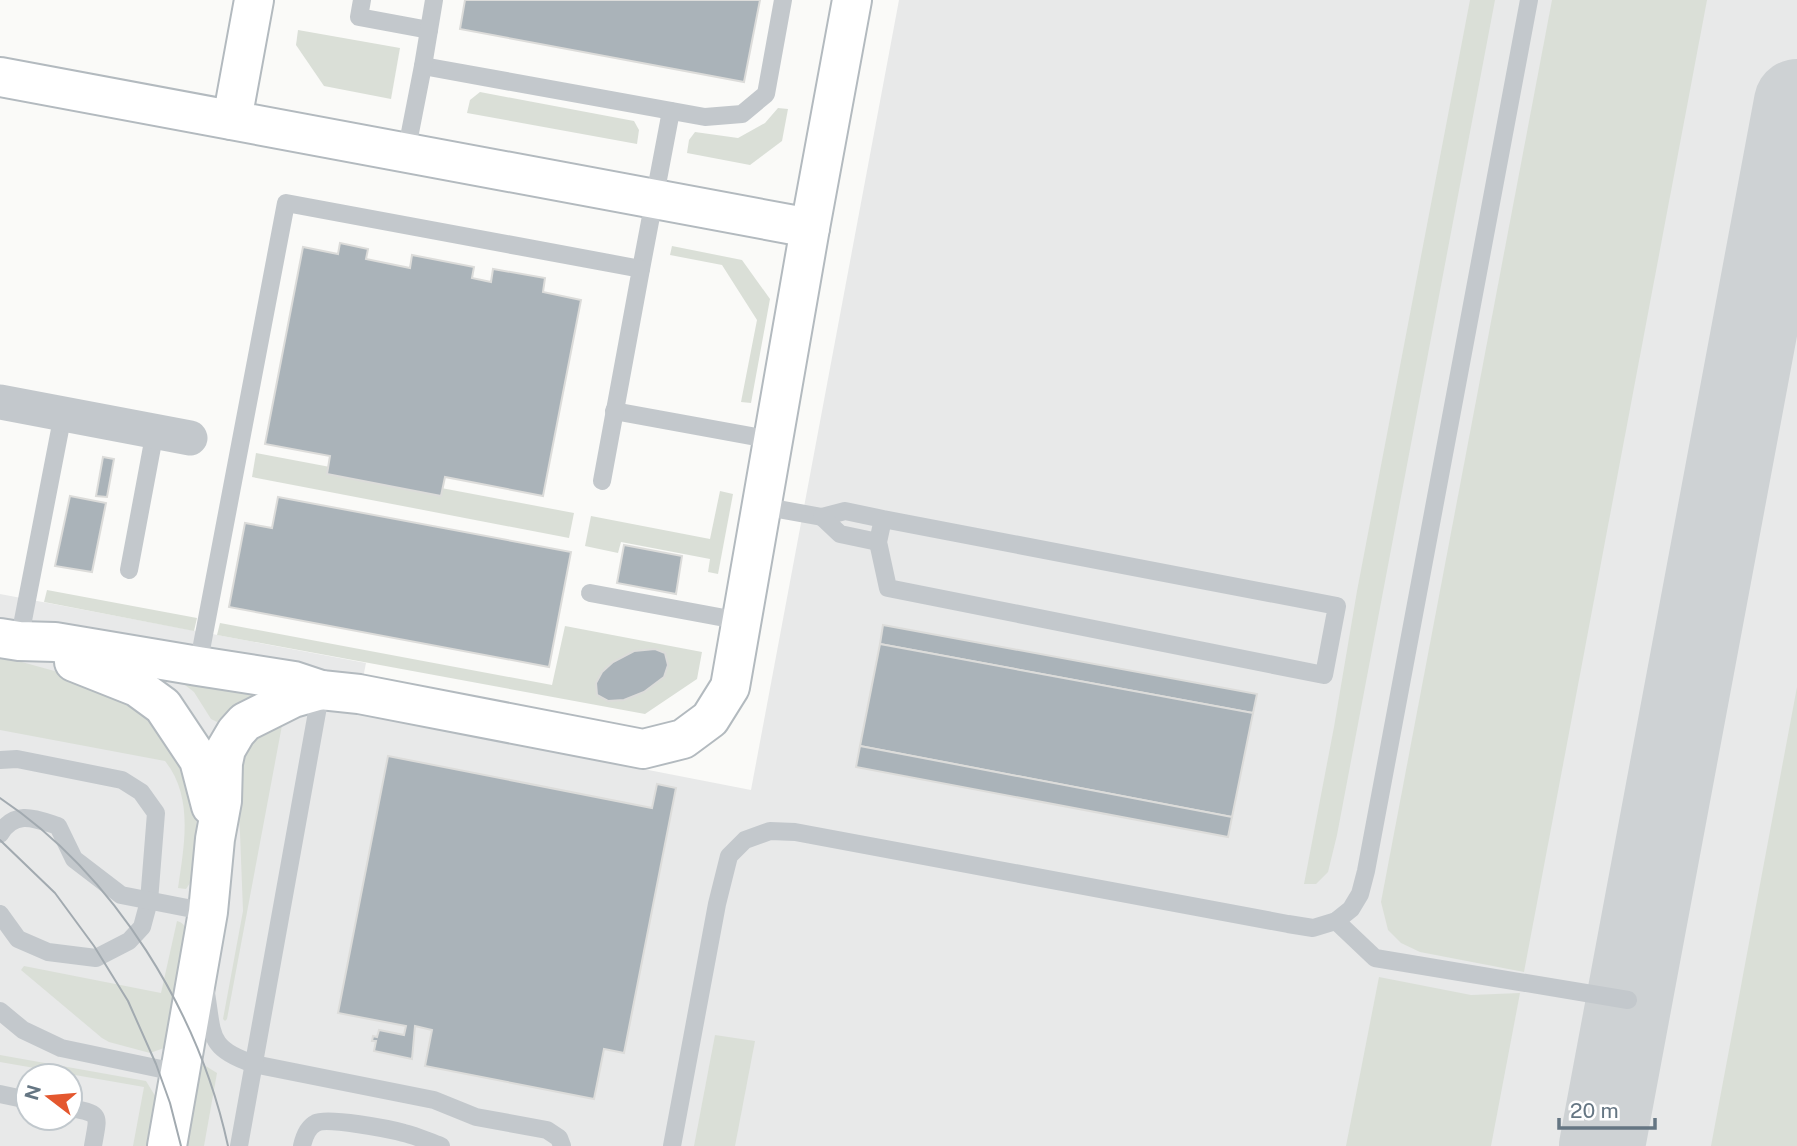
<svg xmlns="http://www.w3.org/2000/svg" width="1797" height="1146" viewBox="0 0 1797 1146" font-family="'Public Sans',sans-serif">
	<rect width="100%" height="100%" fill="#fafaf8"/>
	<path fill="#e8e9e9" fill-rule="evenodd" d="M899,0H1797V1146H0V594L366,663L356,713L751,790ZM28,1076H70V1118H28Z"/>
	<g fill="#dadfd7">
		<polygon points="1470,0 1495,0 1337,835 1328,872 1316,884 1304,884 1334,727 1357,591"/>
		<polygon points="1552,0 1707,0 1524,972 1420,952 1401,943 1388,930 1381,902"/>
		<polygon points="298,30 400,48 391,99 324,86 296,45"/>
		<polygon points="480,92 634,121 639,130 637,144 467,113 470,100"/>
		<polygon points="778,108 788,109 782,141 750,165 687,153 689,140 695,132 738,138 765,123"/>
		<polygon points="672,246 742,260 770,299 751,403 741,402 757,320 722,265 670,255"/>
		<polygon points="256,453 574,513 569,538 252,477"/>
		<polygon points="720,491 733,494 718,574 708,572 710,559 621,542 618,553 585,546 591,516 710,539"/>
		<polygon points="47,590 197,618 194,631 44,602"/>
		<polygon points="220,623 552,685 565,626 702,652 697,679 645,714 217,635"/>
		<path d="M0,656L109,686L164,724L195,800L197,829L192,880L186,889L178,888C184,846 194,797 165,761L0,730Z"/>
		<polygon points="171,674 274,690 245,699 234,705 217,722 211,719 194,692"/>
		<polygon points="1797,687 1797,1146 1711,1146"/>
		<polygon points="283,720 227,1019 225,1021 223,1019 243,911 240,833 236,775 243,750 257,732"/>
		<path d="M177,921C186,923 186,930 187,938L164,1048L150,1053L109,1042L102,1038L21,970L24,966L161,993Z"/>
		<polygon points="1379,977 1471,995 1520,993 1491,1146 1346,1146"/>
		<polygon points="715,1035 755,1041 735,1146 694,1146"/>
		<polygon points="0,1055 146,1081 157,1099 148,1146 133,1146 144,1087 0,1062"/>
		<polygon points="204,1065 217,1073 204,1146 183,1146 198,1068"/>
	</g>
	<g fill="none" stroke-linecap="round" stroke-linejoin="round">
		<polyline stroke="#ced2d4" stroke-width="86" points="1602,1146 1797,102"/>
	</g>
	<g fill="#aab3b9" stroke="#dcdcda" stroke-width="2">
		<polygon points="465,0 760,0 744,82 460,29"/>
		<polygon points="340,243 368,249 366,259 410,268 412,255 474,267 472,278 491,282 493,269 545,278 543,292 581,300 543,496 445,477 441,496 327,474 330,456 265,444 303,247 338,254"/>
		<polygon points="103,457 114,459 107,497 96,496"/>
		<polygon points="70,496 106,503 92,572 55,566"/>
		<polygon points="278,497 571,552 549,667 229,607 245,523 272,528"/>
		<polygon points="624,545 682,556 676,594 617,583"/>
		<polygon points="883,625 1257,694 1253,713 880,644"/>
		<polygon points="880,644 1253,713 1232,817 860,746"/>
		<polygon points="655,649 665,653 668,665 664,677 644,692 624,700 608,701 597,695 596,683 602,672 613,662 634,651"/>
		<polygon points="860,746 1232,817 1228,837 856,767"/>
		<polygon points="388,756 652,808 657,784 676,788 624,1053 604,1049 594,1099 425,1066 432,1030 415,1026 412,1059 374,1051 376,1041 372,1041 373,1036 377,1037 379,1030 404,1035 406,1026 338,1013"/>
	</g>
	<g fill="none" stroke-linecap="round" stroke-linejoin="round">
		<g stroke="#b3babf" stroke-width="42">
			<g id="secondary">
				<polyline points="0,77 810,228"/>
				<polyline points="232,120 254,0"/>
				<polyline points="0,638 19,641 55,642 198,666 294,681 321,690 359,694 643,749 683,739 710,719 730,687 810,228 852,0"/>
				<polyline points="74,662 137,687 163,706 199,760 211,806"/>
				<polyline points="167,1146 208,912 215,839 222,801 223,763 226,749 236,732 245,722 293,698 321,690"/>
			</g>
		</g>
		<g stroke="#c3c8cc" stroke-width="18">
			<polyline points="362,0 359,17 429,30"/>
			<polyline points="423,66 705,117 742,114 766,94 783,0"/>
			<polyline points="406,153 423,66 434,0"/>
			<polyline points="641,269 671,111"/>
			<polyline points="614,411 773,440"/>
			<polyline points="762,506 822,517 845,511 883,519 1337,606 1324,675 888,588 878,542 883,519"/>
			<polyline points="822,517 840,534 878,542"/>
			<polyline points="129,570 155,431"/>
			<polyline points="590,593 741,621"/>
			<polyline points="19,641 63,414"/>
			<polyline points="198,666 286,203 641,269 602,481"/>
			<polyline points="0,760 17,759 122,780 141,792 156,813 149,901 142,927 129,941 96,958 48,952 18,939 0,914"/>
			<path d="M0,834C15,809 36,819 58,826L74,859L121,895L208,912"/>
			<polyline points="1336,921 1375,958 1628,1000"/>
			<path d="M206,993C213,1036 208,1049 254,1064L434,1100L476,1117L547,1130L559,1138L562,1146"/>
			<polyline points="0,1011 23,1030 61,1048 180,1073"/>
			<polyline points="0,1094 28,1100"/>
			<path d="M70,1108C103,1114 98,1115 93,1146"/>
			<polyline points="239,1146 321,690"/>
			<path d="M302,1146C304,1137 308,1127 316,1123C327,1117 390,1129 404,1133C417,1136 429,1142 441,1146"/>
			<polyline points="672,1146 717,904 729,856 745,840 770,831 795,832 1288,924 1313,928 1336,921 1351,909 1360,894 1366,871 1529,0"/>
		</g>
		<polyline stroke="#c3c8cc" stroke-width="35" points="0,402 190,438"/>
		<use href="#secondary" stroke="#fff" stroke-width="38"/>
		<g stroke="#a2aab0" stroke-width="2">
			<path d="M0,798C115,875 199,1012 228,1146"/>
			<polyline points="0,840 55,893 94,946 128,1001 156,1064 170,1103 181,1146"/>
		</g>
	</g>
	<g transform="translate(49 1097) rotate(286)"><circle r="33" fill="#ffffff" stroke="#c1c8cd" stroke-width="2"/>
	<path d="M0-5L12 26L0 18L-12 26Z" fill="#e4572e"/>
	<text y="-10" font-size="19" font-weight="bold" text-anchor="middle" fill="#657683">N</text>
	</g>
	<path d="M1559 1118v10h96v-10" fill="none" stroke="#657683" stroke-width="3.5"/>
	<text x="1570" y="1118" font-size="21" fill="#657683" stroke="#ffffff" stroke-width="5" paint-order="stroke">20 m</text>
</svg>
